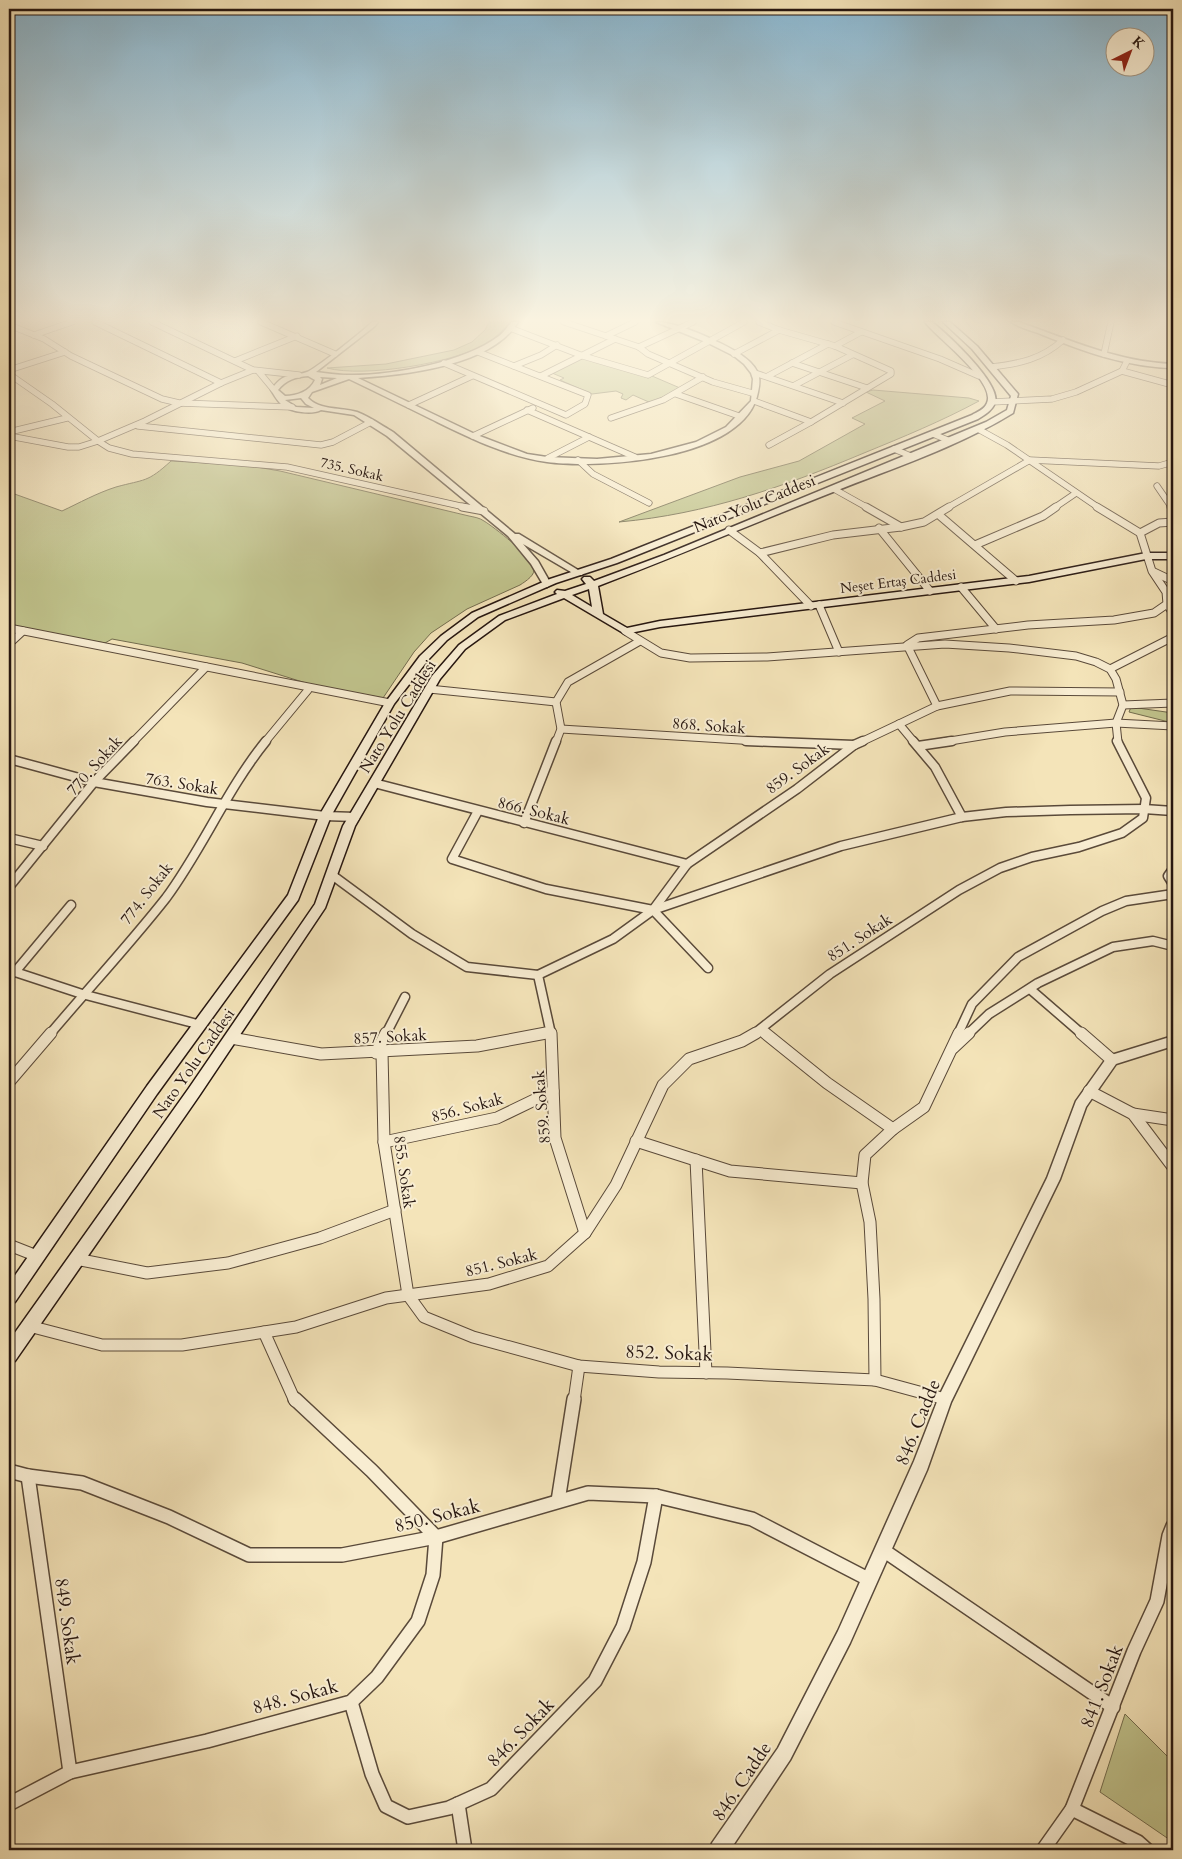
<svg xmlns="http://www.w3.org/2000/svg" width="1182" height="1859" viewBox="0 0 1182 1859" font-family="Cardo,serif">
	<rect width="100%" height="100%" fill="#f4e4b9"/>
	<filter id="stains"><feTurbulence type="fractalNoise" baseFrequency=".004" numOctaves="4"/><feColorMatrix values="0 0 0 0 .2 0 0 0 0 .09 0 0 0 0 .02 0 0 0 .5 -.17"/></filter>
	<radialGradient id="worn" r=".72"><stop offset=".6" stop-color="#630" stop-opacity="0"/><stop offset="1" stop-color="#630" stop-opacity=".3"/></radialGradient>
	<g fill="#c0c38c" stroke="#736c4e">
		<path d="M489,322H510C504,329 495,338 488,343C455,363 364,378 327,368L386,364L454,350L472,342L485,330Z"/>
		<polygon points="589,355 648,378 652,376 680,388 651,403 633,395 626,400 621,398 623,394 616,391 592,394 560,380 564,378 552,373"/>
		<path d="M873,390L969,398L979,401C942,421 903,437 864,453C783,487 707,514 619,522L740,477L799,461L865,424L852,418L885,401L866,392Z"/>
		<path d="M171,461L245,465L280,471L469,516C474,517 480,518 484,521C494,527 531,556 534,567C536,575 526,581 520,585L467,609L431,633L414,652L383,698L309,684L242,663L112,639L105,643L9,626V492L62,511C79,503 97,493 116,487C145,479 147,483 171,461Z"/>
		<polygon points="1131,707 1173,713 1173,723 1129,712"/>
		<polygon points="1125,1714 1173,1762 1173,1842 1100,1792"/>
	</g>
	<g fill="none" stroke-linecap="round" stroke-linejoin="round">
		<g stroke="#5a4a3a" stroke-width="7">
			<g id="minor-far4">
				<polyline points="95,322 221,383 253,370"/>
				<polyline points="152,322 253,370 299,375"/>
				<polyline points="261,322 335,354"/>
				<polyline points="564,322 639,347 648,354 713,382 752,393"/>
				<polyline points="834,322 940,359 979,376"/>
				<polyline points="9,325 44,339 71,356 162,399 179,403 292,407"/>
				<polyline points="510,328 583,356 648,375 744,322"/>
				<polyline points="34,335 72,322"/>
				<polyline points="606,336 635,322"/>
				<polyline points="835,346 861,332"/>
				<polyline points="639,347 693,322"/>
				<polyline points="734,354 779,330"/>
				<polyline points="1104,354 1111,322"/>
				<polyline points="235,361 297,336"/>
				<polyline points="444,363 566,415 585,404 588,395 478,352"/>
				<polyline points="792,363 867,388"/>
				<polyline points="514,366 541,355 557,345"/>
				<path d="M991,367C1019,364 1042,359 1063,340"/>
				<polyline points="9,370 65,352"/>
				<polyline points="1122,371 1173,385"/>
				<polyline points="259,372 274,390"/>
				<polyline points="755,373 843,403"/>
				<polyline points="9,374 52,404 98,441 145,421 221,383"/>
				<polyline points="541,376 615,339"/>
				<polyline points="768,376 828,344"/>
				<polyline points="795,385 852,355"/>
				<polyline points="676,394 739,416"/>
				<polyline points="754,401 811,422 891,374 891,371 835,346 779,330 759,322"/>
				<polyline points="991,402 1052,399 1076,392 1122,371 1127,361"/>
				<polyline points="409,405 472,376"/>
				<polyline points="527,410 635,457"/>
				<polyline points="611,418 663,400 703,377"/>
				<polyline points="138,426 321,445 333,442 371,422"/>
				<polyline points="978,429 1007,445 1099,508"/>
				<polyline points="9,432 67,418"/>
				<polyline points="933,434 950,441"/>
				<polyline points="9,436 68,447 79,447 98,441 109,448 132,454 287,467 469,508"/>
				<polyline points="473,436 533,408"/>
				<polyline points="769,445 811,422"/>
				<polyline points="894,449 913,457"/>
				<polyline points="548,458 589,437"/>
				<polyline points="578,460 593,474 649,503"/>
				<polyline points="1157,486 1172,508"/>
				<polyline points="834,489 868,508"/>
				<polyline points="947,508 1030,460 1159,466 1173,462"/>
				<polyline points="1054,508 1076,493"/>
			</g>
		</g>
		<g stroke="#5a4a3a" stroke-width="9">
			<g id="minor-far3">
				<polyline points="462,507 484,511"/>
				<polyline points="866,507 901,527"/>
				<polyline points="1171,507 1173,510"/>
				<polyline points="939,515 1016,581"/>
				<polyline points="879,528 930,591"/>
				<polyline points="729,530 760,553"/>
				<polyline points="1140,533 1159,523 1173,522"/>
				<polyline points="975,545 1043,516 1056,507"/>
				<polyline points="1154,572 1173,581"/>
				<polyline points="961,587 996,629"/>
				<polyline points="1167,604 1173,614"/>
				<polyline points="819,605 839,652"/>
				<polyline points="811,606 760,553 833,535 901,527 924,522 949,507"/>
				<polyline points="9,628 390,703"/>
				<polyline points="625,631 661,653 690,658 767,657 945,644 1009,648 1076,656 1096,662 1110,669 1116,679 1123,705 1116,723 1118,742"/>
				<polyline points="9,644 23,631"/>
				<polyline points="1110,669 1173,637"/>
				<polyline points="429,689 556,702"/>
				<polyline points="1123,705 1173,703"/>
				<polyline points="937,706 907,645 918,638 1028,625 1114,620 1154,613 1167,604 1166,592 1152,571 1140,533 1097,507"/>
				<polyline points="899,724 914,742"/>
				<polyline points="561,729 774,742"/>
				<polyline points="133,742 206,667"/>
				<polyline points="265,742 308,690"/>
				<polyline points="556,742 561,729 556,702 568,682 640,641"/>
				<polyline points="861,742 937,706 1010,691 1120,692"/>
				<polyline points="944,742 1005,732 1116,723 1173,726"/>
			</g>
		</g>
		<g stroke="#5a4a3a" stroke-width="11">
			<g id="minor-far2">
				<polyline points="746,741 854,745"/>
				<polyline points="913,741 935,767 962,817"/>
				<polyline points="918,746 952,741"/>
				<polyline points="9,759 94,782 207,802 325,816 355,817"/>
				<polyline points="374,783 687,864"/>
				<polyline points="478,811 452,859 546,889 653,910 841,846 962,817 1006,812 1070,810 1144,809 1173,811"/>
				<polyline points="524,823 556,741"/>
				<polyline points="9,838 43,846"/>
				<polyline points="1173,869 1168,876 1173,884"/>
				<polyline points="332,875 412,934 467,967 538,975"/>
				<polyline points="9,887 94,782 134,741"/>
				<polyline points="653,910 708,968"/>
				<polyline points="9,970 82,994 201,1025"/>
				<polyline points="15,972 71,905"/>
				<polyline points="1030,989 1082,1034"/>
				<polyline points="761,1030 766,1034"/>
				<path d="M50,1034C88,989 129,945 166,898C203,848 227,789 266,741"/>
				<polyline points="386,1034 405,997"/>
				<polyline points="539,1034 551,1032"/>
				<polyline points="551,1034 538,975 613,939 653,910 687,864 797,789 854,745 863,741"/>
				<polyline points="754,1034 830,974 959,890 1000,868 1032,857 1079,847 1122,833 1143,818 1146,798 1117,741"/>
				<polyline points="958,1034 972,1004 1018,957 1102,911 1126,901 1173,894"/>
				<polyline points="968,1034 989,1014 1038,983 1113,947 1153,941 1173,946"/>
			</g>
		</g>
		<g stroke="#5a4a3a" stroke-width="13">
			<g id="minor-far1">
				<polyline points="551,1033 555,1138 585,1233"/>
				<polyline points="765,1033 827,1083 893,1129"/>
				<polyline points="1081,1033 1112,1060"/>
				<polyline points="231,1038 321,1054 477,1046 546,1033"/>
				<polyline points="953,1048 969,1033"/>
				<polyline points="382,1052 384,1142 408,1295 424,1317 473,1337 579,1366 659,1372 727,1373 875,1380 945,1399"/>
				<polyline points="376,1053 386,1033"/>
				<polyline points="9,1082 51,1033"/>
				<polyline points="1089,1091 1133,1114 1173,1167"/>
				<polyline points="1133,1114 1173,1120"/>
				<polyline points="636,1141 730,1171 862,1183"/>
				<polyline points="384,1142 497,1118 553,1091"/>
				<polyline points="696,1160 706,1373"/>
				<polyline points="9,1245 37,1256"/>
				<polyline points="76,1259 147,1273 228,1263 320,1238 395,1210"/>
				<polyline points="29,1326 102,1345 182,1345 296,1327 386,1298 489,1284 548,1266 585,1233 616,1185 663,1085 689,1059 742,1041 756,1033"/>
				<polyline points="264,1332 295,1401"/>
				<polyline points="875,1380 874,1299 870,1222 862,1183 865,1155 893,1129 924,1107 959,1033"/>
				<polyline points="574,1401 579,1366"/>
			</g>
		</g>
		<g stroke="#5a4a3a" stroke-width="16">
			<g id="minor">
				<polyline points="9,1471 28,1476 82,1483 169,1517 249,1555 342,1555 436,1537 588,1493 656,1496 752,1519 870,1580"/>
				<polyline points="28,1476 70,1772"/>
				<polyline points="558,1501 574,1399"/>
				<polyline points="883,1550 1113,1707"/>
				<polyline points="351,1702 372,1774 386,1806 408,1817 449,1808 491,1789 595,1681 623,1627 644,1562 656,1496"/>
				<polyline points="9,1804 70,1772 207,1741 351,1702 377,1677 418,1621 433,1575 436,1537 372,1471 295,1399"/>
				<polyline points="458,1804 465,1850"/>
				<polyline points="1072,1809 1138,1842 1147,1850"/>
				<polyline points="1043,1850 1072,1809 1134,1651 1157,1601 1169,1536 1173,1526"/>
			</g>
		</g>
		<g stroke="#5a4a3a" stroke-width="3">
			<g id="tertiary">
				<path d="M372,322H378L375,326L316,372C326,373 337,375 347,375C391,376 463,363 499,336C504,332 508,326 512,322H518C492,366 405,375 358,378L477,435L527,454L547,457L597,459L651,454L696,442L726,427L751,401L753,379L751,373L744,364L734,356L708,343L656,322C675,322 703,335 720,343C734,350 756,361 759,377C760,382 759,387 758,392C746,460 600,469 547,462C505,456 468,437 431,419C403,405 376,392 349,379L312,392L308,398C321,411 341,407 357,412C370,417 381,425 393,432L515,534H519L583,573L582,575H576L523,544L538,561L551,584L547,587L544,586L531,564L508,536L387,436L354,415L321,410C312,415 292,412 283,406C278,402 274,395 271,390C285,371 289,378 307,372C314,370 366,329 372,322ZM308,376L315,380C310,391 297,396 285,396L278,390C286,380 295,377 308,376ZM320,377L337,378L320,385L322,379ZM301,398L306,404L314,408L296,407L285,400Z"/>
				<path d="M1011,322H1019C1070,340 1118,362 1173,364V368C1127,367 1085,352 1043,335C1033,331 1020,328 1011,322Z"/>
				<polygon points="1173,1036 1173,1046 1116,1064 1086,1107 1060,1179 951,1402 927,1470 850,1643 790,1760 730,1850 710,1850 712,1843 778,1748 838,1631 914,1461 940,1394 1047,1178 1076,1101 1108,1056"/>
			</g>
		</g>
		<g stroke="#261610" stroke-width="3">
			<g id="secondary">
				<path d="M925,322H932C946,333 1002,384 995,403C992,411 984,415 978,419L617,563L556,583L478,617L447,640L428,660L394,704L331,816L298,900L157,1094L15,1302L9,1304V1284L147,1086L288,895L319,816L385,703L420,656L441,636L472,613L550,579L611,559L972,415C977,412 985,409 987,403C997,382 936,337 925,322Z"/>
				<path d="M943,322H950L977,346L1018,394L1013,413C958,447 893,468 833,492C754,523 677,556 598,586L603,614L627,628L660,621L1029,576L1146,553H1173V559H1146L1029,582L660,627L625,634L564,598L505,620L465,649L440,679L355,826L325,908L199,1096L15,1361L9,1363V1341L189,1088L315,904L343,826L432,676L459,645L499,616L557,594L555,592L557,590L565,591L586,584L582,579L584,577H590L594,581L664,555L986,422L1007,410L1011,396L972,349ZM589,589L592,607L572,595Z"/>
			</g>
		</g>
		<use href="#minor-far4" stroke="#f8edd2" stroke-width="5.5"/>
		<use href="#minor-far3" stroke="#f8edd2" stroke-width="7"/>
		<use href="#minor-far2" stroke="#f8edd2" stroke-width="8"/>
		<use href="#minor-far1" stroke="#f8edd2" stroke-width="11"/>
		<use href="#minor" stroke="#f8edd2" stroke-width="13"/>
		<use href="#tertiary" fill="#f8edd2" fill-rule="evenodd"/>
		<use href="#secondary" fill="#f8edd2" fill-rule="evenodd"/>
	</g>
	<linearGradient id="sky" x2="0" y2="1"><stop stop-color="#89b8d3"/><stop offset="0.55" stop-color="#faf3e0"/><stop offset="1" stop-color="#faf3e0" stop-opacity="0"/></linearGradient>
	<rect width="1182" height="582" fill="url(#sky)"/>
	<g text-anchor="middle" stroke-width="4" stroke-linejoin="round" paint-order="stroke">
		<g font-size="14" fill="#261610" stroke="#f8edd2">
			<text transform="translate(352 469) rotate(13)" y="5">735. Sokak</text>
			<text transform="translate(898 581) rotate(-7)" y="5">Neşet Ertaş Caddesi</text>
		</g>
		<g font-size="16" fill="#261610" stroke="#f8edd2">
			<text transform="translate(754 503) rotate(-22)" y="6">Nato Yolu Caddesi</text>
			<text transform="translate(397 716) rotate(-58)" y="6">Nato Yolu Caddesi</text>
			<text transform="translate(709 725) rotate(4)" y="6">868. Sokak</text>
			<text transform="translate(94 765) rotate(-48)" y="6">770. Sokak</text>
			<text transform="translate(797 768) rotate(-36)" y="6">859. Sokak</text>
			<text transform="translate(182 783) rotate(9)" y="6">763. Sokak</text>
			<text transform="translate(534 810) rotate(14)" y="6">866. Sokak</text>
			<text transform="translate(146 893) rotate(-52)" y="6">774. Sokak</text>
			<text transform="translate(859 937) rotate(-33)" y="6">851. Sokak</text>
			<text transform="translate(390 1036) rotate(-3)" y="6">857. Sokak</text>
			<text transform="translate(193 1063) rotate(-55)" y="6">Nato Yolu Caddesi</text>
			<text transform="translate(467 1107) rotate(-15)" y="6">856. Sokak</text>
			<text transform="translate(541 1107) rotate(-95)" y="6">859. Sokak</text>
			<text transform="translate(405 1172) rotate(82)" y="6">855. Sokak</text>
			<text transform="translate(501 1262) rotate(-14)" y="6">851. Sokak</text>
		</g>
		<g font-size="19" fill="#261610" stroke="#f8edd2">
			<text transform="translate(669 1352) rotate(2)" y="7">852. Sokak</text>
			<text transform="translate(917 1422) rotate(-68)" y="7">846. Cadde</text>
			<text transform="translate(437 1515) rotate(-14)" y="7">850. Sokak</text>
			<text transform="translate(68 1621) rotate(82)" y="7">849. Sokak</text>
			<text transform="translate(1101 1686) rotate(-69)" y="7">841. Sokak</text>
			<text transform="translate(295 1696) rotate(-15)" y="7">848. Sokak</text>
			<text transform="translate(520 1732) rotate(-46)" y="7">846. Sokak</text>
			<text transform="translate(741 1781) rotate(-56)" y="7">846. Cadde</text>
		</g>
	</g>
	<rect width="1182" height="1859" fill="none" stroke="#f4e4b9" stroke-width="30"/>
	<rect x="10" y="10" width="1162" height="1839" fill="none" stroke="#261610" stroke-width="2.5"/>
	<rect x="15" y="15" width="1152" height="1829" fill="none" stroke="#261610"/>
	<g transform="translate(1130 52) rotate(42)"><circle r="24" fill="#f8edd2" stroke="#a49784"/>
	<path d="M0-4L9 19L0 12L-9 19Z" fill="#8f2418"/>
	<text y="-8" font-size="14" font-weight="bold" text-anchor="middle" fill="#261610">K</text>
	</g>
	<rect width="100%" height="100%" filter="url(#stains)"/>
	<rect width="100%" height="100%" fill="url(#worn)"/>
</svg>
